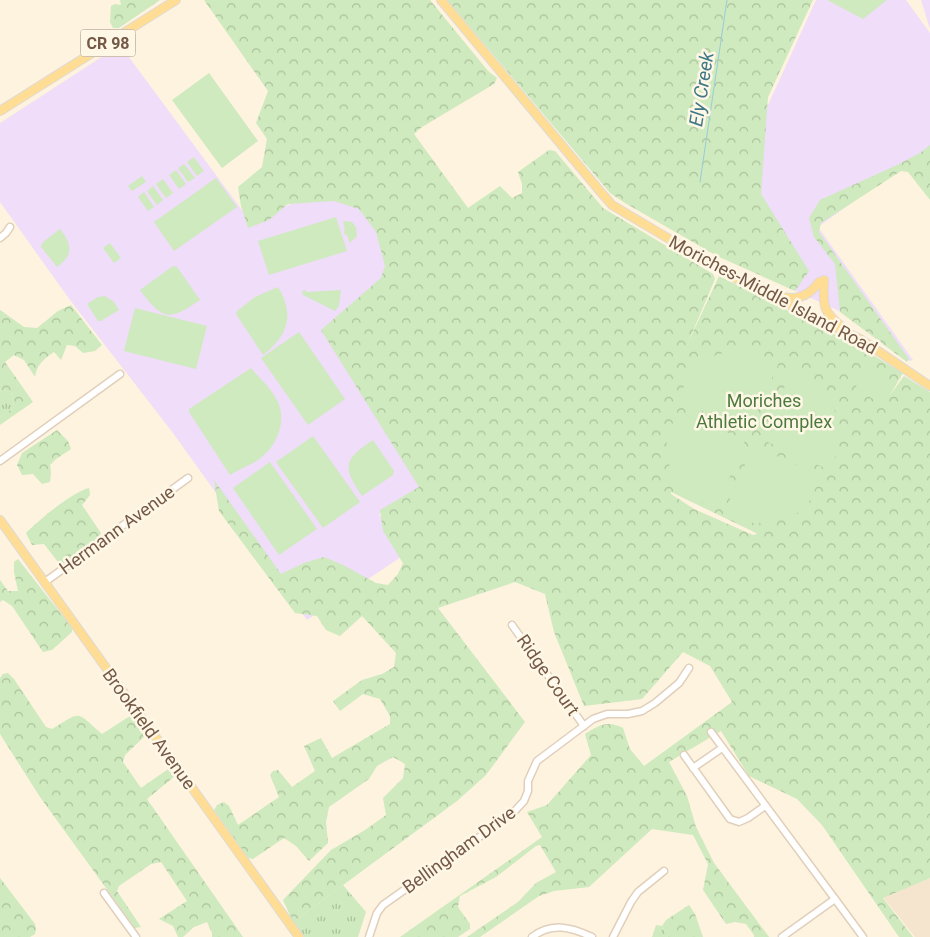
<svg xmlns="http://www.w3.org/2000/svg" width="930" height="937" viewBox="0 0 930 937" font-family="Roboto,sans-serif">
	<defs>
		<pattern id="grass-tufts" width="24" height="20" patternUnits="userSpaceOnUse" patternTransform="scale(1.25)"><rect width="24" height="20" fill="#ceeabe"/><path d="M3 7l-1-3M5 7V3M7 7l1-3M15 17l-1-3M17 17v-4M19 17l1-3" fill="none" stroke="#acc19c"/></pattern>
		<pattern id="forest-crowns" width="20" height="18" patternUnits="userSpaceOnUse" patternTransform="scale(1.25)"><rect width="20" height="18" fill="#ceeabe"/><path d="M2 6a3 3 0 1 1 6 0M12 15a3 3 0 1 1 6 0" fill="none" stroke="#acc19c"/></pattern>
	</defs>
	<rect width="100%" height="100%" fill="#fdf3df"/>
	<polygon fill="#f5e5ce" points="930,878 930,937 915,937 883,897"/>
	<g fill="#f0ddf9">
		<polygon points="816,0 906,0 930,33 930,146 818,227 913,360 910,361 881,334 839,311 726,258 753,138"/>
		<polygon points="921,0 930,0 930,29"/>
		<polygon points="120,45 250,221 345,182 405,270 425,483 379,514 404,555 307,620 173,433 70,300 0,202 0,123"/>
	</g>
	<g fill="url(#grass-tufts)">
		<polygon points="2,390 11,392 14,407 0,418 0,392"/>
		<polygon points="343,885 366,912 358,937 304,937 293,922"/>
		<polygon points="656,925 662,926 668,937 652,937"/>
	</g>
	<g fill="url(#forest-crowns)" fill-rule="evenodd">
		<polygon points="120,0 160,0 119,28 113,28 110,22 111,6 115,4 121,5"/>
		<path d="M204,0H430L488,71L497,78L494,84L422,127L414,134L468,208L500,186L512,198L522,193V184L518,172L549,150L555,151L603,208L713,274L715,279L687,345L719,276L854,344L903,373L890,395L904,376L930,392V878L883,898L913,937H899L822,825L797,799L749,776L721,731L669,762L687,796L696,827L714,863L769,937H754V935L746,924L735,922L726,924L703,890L708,864L693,835L652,829L589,887L554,891L539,896L480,937H467L518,902L536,883L556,872L540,845L536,846L496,877L460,896L458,907L470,924V929L458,937H400L542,837L527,812L547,805L591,755L585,734C599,725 608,720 623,728L630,749L644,766L732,702L710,666L683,652L642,699L584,706L554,632L545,594L515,582L438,608L525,722L486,775L457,801L293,922L283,900L331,850L365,830L386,815L383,798L403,778L405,764L393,757L377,766L369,779L329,807L326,822L328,843L309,861L296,846L284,838L253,859L248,858L214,810L217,805L224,802L229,806L238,825L279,797L270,775L273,771L278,770L292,787L315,771L304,746L321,738L332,758L390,724V716L380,699L363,694L340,711L333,701L362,680L382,674L394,667L396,653L362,616L340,636L326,630L317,616L295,613L219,511L214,480L281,574L304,563L324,557L343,565L376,583L388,585L398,574L403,563L383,531L380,510L419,487L321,330L381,278L385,266L376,232L359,209L334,201L288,204L269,220L248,228L241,206L238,187L262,167L267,139L256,123L268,91ZM671,492L756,533L757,534L753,535L694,509L671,494Z"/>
		<polygon points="447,0 813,0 768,97 761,194 809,271 795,291 717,256 625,203 610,193"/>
		<polygon points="930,145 930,200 908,172 901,171 821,223 819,232 909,359 907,362 840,312 835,264 814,237 809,218 820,200 897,165 920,153"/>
		<path d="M71,305L102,345L95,351L83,353L75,346L67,345L61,360L54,352C44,359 37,364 35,377L24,360L14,355L5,362L33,402L0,425V418L14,407L11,392L2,390L0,392V310L24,327L37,328L58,311Z"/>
		<polygon points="57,430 68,441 71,449 56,459 50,465 51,473 50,482 42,484 33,474 22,475 17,465 22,453"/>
		<path d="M89,488L90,495L82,505L101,533L98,539L64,563L58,562L44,544L32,545L26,533C40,519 71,493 89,488Z"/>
		<polygon points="18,559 72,628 72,632 52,650 43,652 12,606 3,600 0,602 0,580 8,591 18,591 14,572 14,562"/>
		<path d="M8,673L14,679L46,727L52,729C83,710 75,711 102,734L133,714L136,716L147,734L125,755L123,762L141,788L171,767L175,776L147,799L243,937H212V933L207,922L194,927L183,937H178L173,926L159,919L187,901L161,862L151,864L119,886L117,891L141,927L135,928L40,797L0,734V678L3,674Z"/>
		<polygon points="0,878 35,924 36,929 35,934 30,937 0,937"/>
		<polygon points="689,905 695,914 703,937 668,937 662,926 666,920"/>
	</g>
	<g fill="#ceeabe">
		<polygon points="827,0 887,0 863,19"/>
		<polygon points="209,73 258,141 222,168 172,100"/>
		<polygon points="194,157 204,171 197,176 187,162"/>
		<polygon points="184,164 195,178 188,182 178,168"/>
		<polygon points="176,170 186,184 179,189 169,175"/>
		<polygon points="142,176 146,182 132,191 128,186"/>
		<polygon points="216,178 237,207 174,251 154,222"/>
		<polygon points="163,179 173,193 166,198 156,184"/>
		<polygon points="153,186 163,200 157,205 147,191"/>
		<polygon points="144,192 154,207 148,211 138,197"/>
		<polygon points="336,217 347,251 269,275 258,241"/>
		<polygon points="343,221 352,222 356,227 357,236 350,243 347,235 345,235 344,231 345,230"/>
		<path d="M60,229C72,244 74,255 57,267L41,247L42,243Z"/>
		<polygon points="110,243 121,258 114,263 103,248"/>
		<path d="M173,266L177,267L200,300C169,321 163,321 140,290Z"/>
		<path d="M278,287C295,315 288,336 263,355L236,314L237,311L255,297Z"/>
		<polygon points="305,290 307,292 341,290 339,306 335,311 303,295 302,291"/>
		<polygon points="105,296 114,302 119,310 101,321 98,321 87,304 98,297"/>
		<polygon points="135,308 207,326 196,369 124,351"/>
		<polygon points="299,332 345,399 308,425 261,358"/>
		<polygon points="737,349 760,354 778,365 749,429 743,431 678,399 692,370 716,355"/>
		<path d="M251,368C260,379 271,388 278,402C287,423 276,448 258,460C249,466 239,469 230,475L189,412V409Z"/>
		<polygon points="868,368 893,381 878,402 855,388"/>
		<polygon points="792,372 820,386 831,401 839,422 838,450 829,470 763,440 761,435"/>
		<polygon points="678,412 743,439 745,445 715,507 701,502 683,490 670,471 666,437"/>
		<polygon points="313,436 360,502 323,528 276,462"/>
		<path d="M373,440L394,471L393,475L362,496C342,467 343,460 373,440Z"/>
		<path d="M758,447L819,476C817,486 811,503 802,510C793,517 764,525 753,523C743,521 734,516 725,510L752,449Z"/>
		<polygon points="270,462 317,529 279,555 233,488"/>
	</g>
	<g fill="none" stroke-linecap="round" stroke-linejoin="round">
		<polyline stroke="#9accd9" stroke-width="1" points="700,182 727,0"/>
		<g stroke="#e1cfbb" stroke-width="9">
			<g id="minor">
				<polyline points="0,238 6,233 10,227"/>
				<polyline points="0,461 120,374"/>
				<polyline points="45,582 188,478"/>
				<polyline points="512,625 584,726"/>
				<polyline points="711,732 835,899 782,937"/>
				<polyline points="684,755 730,819 739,822 748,818 765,806"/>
				<polyline points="693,768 722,748"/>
				<polyline points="104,893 136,937"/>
				<polyline points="835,899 863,937"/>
				<polyline points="369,937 377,913 383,905 513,813 524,801 528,791 528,781 537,761 593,719 607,714 628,714 642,711 655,703 679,683 689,668"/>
				<path d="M532,937C552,922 571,927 592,937"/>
				<polyline points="613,937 631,902 638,892 664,871"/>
			</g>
		</g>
		<g stroke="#e0dad6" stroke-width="10">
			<g id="major">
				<polyline points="441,0 599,190 612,205 740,281 860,339 930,386"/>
				<polyline points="0,111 176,0"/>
				<path d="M824,280C823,305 822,311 842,327"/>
				<path d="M775,296C794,300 807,299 819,282"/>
				<polyline points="0,520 299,937"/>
			</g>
		</g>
		<use href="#minor" stroke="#fff" stroke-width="6"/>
		<use href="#major" stroke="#ffdd95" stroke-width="8"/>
	</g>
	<g text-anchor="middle" stroke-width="5" stroke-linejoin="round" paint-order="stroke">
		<rect fill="#fff7e6" stroke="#9e8876" stroke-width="1" x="80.5" y="29.5" width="55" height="27" rx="4"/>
		<g font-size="16" font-weight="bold" fill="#745946">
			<text x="108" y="49">CR 98</text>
		</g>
		<g font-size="18" fill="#745946" stroke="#fff7e6">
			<text transform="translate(773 295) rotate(28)" y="6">Moriches-Middle Island Road</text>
			<text transform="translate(117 530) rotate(-36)" y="6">Hermann Avenue</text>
			<text transform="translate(548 675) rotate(55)" y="6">Ridge Court</text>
			<text transform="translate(149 729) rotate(54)" y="6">Brookfield Avenue</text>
			<text transform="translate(459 850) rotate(-36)" y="6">Bellingham Drive</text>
		</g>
		<g font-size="18" fill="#4c7a3e" stroke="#fff7e6">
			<text x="764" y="407">Moriches<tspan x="764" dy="21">Athletic Complex</tspan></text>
		</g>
		<g font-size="19" font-style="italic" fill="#3f7989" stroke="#fff7e6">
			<text transform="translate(701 89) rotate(-81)" y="7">Ely Creek</text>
		</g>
	</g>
</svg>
